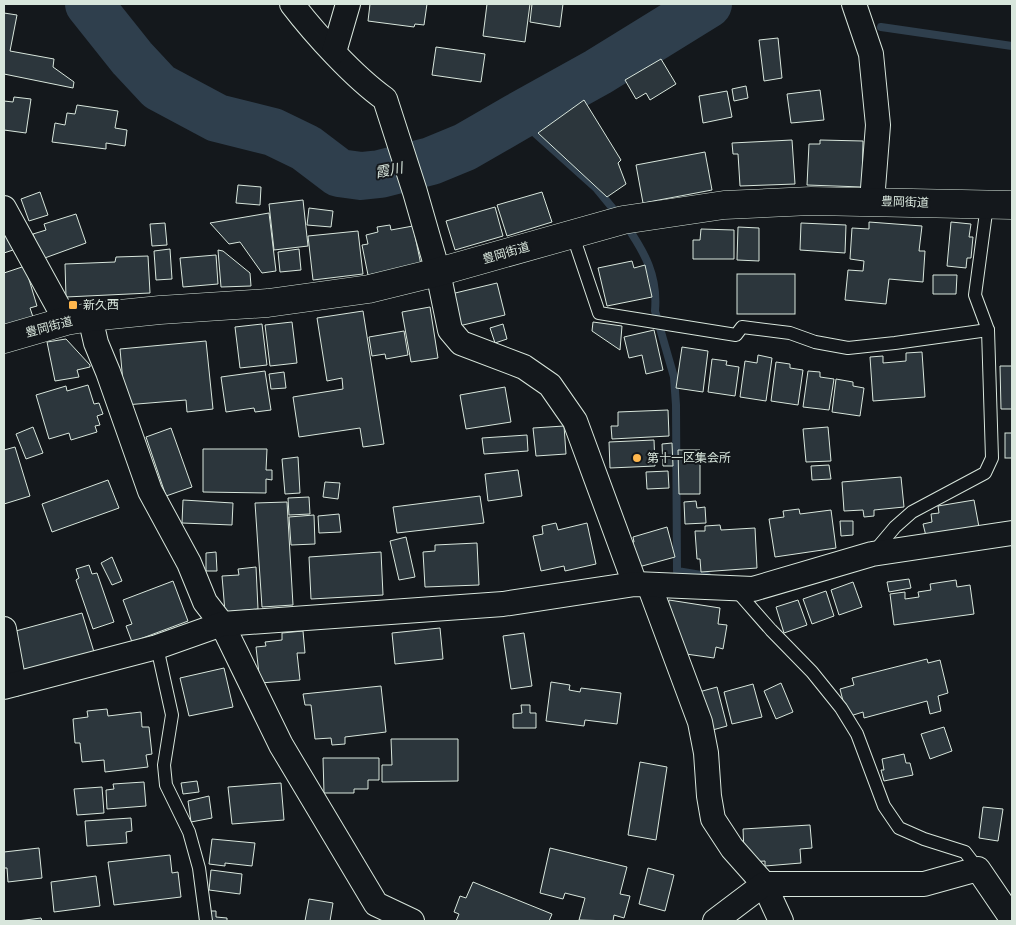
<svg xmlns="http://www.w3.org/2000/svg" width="1016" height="925" viewBox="0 0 1016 925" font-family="'DejaVu Sans','Noto Sans JP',sans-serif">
	<rect width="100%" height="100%" fill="#14181c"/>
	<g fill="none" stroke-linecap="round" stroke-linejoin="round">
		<g stroke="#2f3f4d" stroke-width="8">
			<polyline points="881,27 1012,46"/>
			<polyline points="517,117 596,188 619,216"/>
			<path d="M626,225C645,253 658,276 655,311L674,377L676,405L677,571L707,576"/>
		</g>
		<polyline stroke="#2f3f4d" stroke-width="48" points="89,4 132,58 159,87 217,118 273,132 306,148 339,173 361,176 380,174 431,161 465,147 517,117 598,72 708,4"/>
	</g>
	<g fill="#2c363c" stroke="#d8e6dc">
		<polygon points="370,4 427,4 424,25 415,24 414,27 368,21"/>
		<polygon points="487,4 530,4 525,42 483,36"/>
		<polygon points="532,4 563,4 560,27 530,22"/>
		<polygon points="4,13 17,15 10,51 54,59 53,67 74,82 73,88 4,74"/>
		<polygon points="778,38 782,78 764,81 759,40"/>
		<polygon points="436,47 485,54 481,82 432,75"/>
		<polygon points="661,59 676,84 650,100 646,93 636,99 625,80"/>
		<polygon points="746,86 748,98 734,101 732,89"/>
		<polygon points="820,90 824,120 791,123 787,94"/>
		<polygon points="727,91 732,117 703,123 699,96"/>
		<polygon points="14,97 31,99 26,133 4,130 4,101 13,102"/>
		<polygon points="584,100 621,160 618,163 626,184 607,197 538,133"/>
		<polygon points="77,105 118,111 115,128 127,130 125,146 106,143 106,149 52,142 55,123 65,125 67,113 75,114"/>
		<polygon points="792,140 795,184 740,186 738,154 733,154 732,143"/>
		<polygon points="820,140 863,141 862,187 807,185 809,144 820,144"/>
		<polygon points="705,152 712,190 643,203 636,165"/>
		<polygon points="238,185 261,187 260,205 236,203"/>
		<polygon points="40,192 48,215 29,221 21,199"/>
		<polygon points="542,192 552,222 507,236 497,205"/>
		<polygon points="303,200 308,246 274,250 269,204"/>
		<polygon points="495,207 503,236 455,250 446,221"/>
		<polygon points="309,208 333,211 331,227 307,225"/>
		<polygon points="269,213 276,271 262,273 240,242 229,244 210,223"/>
		<polygon points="76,214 86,243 42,259 33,234 46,230 44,224"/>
		<polygon points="869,222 922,226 919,251 925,251 923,282 889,279 886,304 845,300 848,270 863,271 864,261 850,259 852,228 869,229"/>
		<polygon points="951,222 971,224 969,237 973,237 971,258 967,258 966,268 947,266"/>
		<polygon points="165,223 167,245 152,246 150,224"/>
		<polygon points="801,223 846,225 845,253 800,250"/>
		<polygon points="390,225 391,230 413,226 421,265 368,275 362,245 368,244 366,235 378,232 377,227"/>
		<polygon points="4,226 13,250 4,253"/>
		<polygon points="738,227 759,228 759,261 737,260"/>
		<polygon points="701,229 734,230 734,259 693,259 693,240 700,240"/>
		<polygon points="358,231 363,274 313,280 308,236"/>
		<polygon points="170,249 172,279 156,280 154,251"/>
		<polygon points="299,249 301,270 280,272 278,252"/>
		<polygon points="218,250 223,251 250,273 251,286 221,287"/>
		<polygon points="216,255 218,284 183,287 180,258"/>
		<polygon points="148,256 150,293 66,297 65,264 115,262 116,257"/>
		<polygon points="632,261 634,268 645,265 652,297 607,306 598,268"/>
		<polygon points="25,266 37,306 30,308 33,317 4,326 4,273"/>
		<rect x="737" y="274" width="58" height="40"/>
		<polygon points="933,275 957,275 956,294 933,294"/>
		<polygon points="497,283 505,315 459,326 451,294"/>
		<polygon points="430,307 438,358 411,362 402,312"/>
		<polygon points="363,311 384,444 363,447 360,428 299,437 293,397 343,389 342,378 327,381 317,318"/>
		<polygon points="292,322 297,363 270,366 265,325"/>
		<polygon points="593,322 622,326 620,350 592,331"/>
		<polygon points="262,324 267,365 240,368 235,327"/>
		<polygon points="503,324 507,339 495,343 490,328"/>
		<polygon points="654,330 663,370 646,374 642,355 629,358 624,337"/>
		<polygon points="404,331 408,355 386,359 385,354 372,356 369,337"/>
		<polygon points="66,339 90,365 90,367 77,370 79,377 55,381 47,342"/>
		<polygon points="206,341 213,409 187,412 186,400 125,405 120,349"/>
		<polygon points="682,347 708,351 703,392 676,388"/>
		<polygon points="922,352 925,397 873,401 870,357 883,356 883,363 906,361 906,353"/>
		<polygon points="758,355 772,358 766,401 740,397 745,361 757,363"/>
		<polygon points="712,359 727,361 726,365 739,367 735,396 708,392"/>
		<polygon points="776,362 790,364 790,368 803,370 798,405 771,401"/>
		<polygon points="1000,366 1012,366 1012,409 1001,409"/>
		<polygon points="265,371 271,410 255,412 254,408 226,412 221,377"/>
		<polygon points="808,371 820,372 820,377 834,379 829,410 803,407"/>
		<polygon points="284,372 286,388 271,389 269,374"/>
		<polygon points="836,379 853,382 853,386 864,388 860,416 832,412"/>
		<polygon points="88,385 94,404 99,403 103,414 97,416 100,425 95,426 97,432 71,440 69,433 49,439 36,395 66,386 67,391"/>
		<polygon points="505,387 511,422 466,429 460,395"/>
		<polygon points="668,410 669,436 612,439 611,426 618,426 618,412"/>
		<polygon points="564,426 566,454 536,456 533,428"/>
		<polygon points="33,427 43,453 26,459 16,434"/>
		<polygon points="828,427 831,461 806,462 803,429"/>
		<polygon points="171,428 192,487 166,496 146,437"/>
		<rect x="1005" y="433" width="7" height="25"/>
		<polygon points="527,435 528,451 484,454 482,438"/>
		<polygon points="654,440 655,466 610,468 609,442"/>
		<polygon points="672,443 673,466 663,466 662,444"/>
		<polygon points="15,447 30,496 4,504 4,450"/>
		<polygon points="203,449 267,449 266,470 272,470 272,480 266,479 266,493 203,492"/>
		<polygon points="678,450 700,450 700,494 679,494"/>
		<polygon points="298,457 300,493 285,494 282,459"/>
		<polygon points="829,465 831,479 812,480 811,466"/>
		<polygon points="518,470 522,496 488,501 485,474"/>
		<polygon points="668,471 669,488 647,489 646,472"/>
		<polygon points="901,477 904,507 874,510 874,516 864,517 863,510 844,511 842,482"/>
		<polygon points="108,480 119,508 52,532 42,504"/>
		<polygon points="325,482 340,483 338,499 323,497"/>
		<polygon points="480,496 484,523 397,533 393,507"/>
		<polygon points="309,497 310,514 289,515 288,498"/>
		<polygon points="183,500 233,503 232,525 182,523"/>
		<polygon points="974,500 979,527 926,536 923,524 932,522 931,514 939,513 938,506"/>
		<polygon points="696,501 697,508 705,507 706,523 685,524 684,502"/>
		<polygon points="287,502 293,605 262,607 255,503"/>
		<polygon points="799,509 800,514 831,510 836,548 775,557 769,519 784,517 783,511"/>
		<polygon points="339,514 341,532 319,533 318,516"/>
		<polygon points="314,515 315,544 291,545 289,517"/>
		<polygon points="840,521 853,521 853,535 841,536"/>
		<polygon points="556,523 558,530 587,523 596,564 565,571 564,566 541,571 533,536 543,534 542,526"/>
		<polygon points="720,525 721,530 755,528 757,568 701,572 700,559 697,559 695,531 705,531 705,526"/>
		<polygon points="667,527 675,557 635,568 628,544 634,542 633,537"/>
		<polygon points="406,537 415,577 399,580 390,541"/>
		<polygon points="477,543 479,585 425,587 423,552 435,551 435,545"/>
		<polygon points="216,552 217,571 206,571 206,553"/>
		<polygon points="381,552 383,595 311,599 309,557"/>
		<polygon points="112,557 122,581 112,585 101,563"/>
		<polygon points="89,565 92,574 97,573 114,622 93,629 76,580 79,578 76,569"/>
		<polygon points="256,567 258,609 225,612 222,576 239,575 238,569"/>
		<polygon points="909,579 911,588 889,592 887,582"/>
		<polygon points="956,580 957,587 970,585 974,614 894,625 890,594 905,592 905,599 919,597 918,592 931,590 930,584"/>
		<polygon points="173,581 188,621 132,642 126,626 132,624 123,600"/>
		<polygon points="853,582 862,607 839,615 831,590"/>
		<polygon points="826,591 834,616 812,624 803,599"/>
		<polygon points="669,600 720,608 718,624 727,625 723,649 716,647 714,658 686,654 668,606"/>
		<polygon points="798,600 807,625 784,633 776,607"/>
		<polygon points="82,613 94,652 23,672 12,632"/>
		<polygon points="440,628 443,659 395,664 392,633"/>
		<polygon points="303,631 305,653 297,653 300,680 260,683 256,647 266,646 265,642 282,640 282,633"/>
		<polygon points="524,633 532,686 511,689 503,636"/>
		<polygon points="927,659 928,663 940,660 948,693 938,696 941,711 930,714 927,701 864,718 863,712 847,717 840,689 854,685 852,678"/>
		<polygon points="224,668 233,707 189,716 180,678"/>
		<polygon points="551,682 570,685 569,690 580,692 581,688 621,693 617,724 585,720 584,726 546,721"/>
		<polygon points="781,683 793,712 776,719 764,691"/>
		<polygon points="753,684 762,717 732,724 724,692"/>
		<polygon points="381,686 386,732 345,737 345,744 332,745 331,738 315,739 311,705 305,705 303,694"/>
		<polygon points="717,687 727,726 709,731 699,692"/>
		<polygon points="521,705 530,705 530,713 536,713 536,728 513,728 513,714 522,713"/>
		<polygon points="107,709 108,716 141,712 142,727 149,727 152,754 146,755 148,767 105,772 104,760 82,762 80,743 75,743 73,719 88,717 87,711"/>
		<polygon points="944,727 952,751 930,759 921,734"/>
		<polygon points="391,739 458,739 458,781 382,782 382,765 392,765"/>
		<polygon points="904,754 906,763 910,763 913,775 884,781 881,770 884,770 882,759"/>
		<polygon points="323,758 379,758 379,780 368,780 368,789 354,789 354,793 324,793"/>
		<polygon points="640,762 667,767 656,840 628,835"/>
		<polygon points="197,781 199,792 183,794 181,783"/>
		<polygon points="144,782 146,806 107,809 106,790 114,789 113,784"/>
		<polygon points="281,783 284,820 232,824 228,787"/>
		<polygon points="102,787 104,813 77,815 74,789"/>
		<polygon points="209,796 212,818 191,822 188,801"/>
		<polygon points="983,807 1003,809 998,841 979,838"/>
		<polygon points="131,818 132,831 126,832 127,843 87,846 85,821"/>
		<polygon points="810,825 812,848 800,849 801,863 765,866 765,861 749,862 744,852 743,829"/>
		<polygon points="212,839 255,843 252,866 225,863 225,866 209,864"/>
		<polygon points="39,848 42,878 8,882 7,868 4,868 4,852"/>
		<polygon points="550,848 627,867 620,894 630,896 624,918 614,915 613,921 579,920 585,898 565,893 563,899 540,893"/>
		<polygon points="170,855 172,873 178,872 181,897 114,905 108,862"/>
		<polygon points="648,868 674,875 665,911 639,904"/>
		<polygon points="211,870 242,874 240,894 209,890"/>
		<polygon points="96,876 100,906 54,912 51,882"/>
		<polygon points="473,882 552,914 549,921 456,921 459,914 454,912 460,896 466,898"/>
		<polygon points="309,899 333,903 330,921 305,921"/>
		<polygon points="210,911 216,911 216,917 227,918 227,921 210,921"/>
		<polygon points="41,918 42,921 17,921"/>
	</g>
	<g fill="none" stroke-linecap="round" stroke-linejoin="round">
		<g stroke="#d8e6dc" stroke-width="14">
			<g id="lane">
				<polyline points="572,233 599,313 736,335 742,327 790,333 815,342 848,348 895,343 988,330"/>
				<polyline points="873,553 895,527 912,512 985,473 992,458 988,330 975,295 987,205"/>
				<polyline points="735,589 771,630 812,672 841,708 857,734 884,806 899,828 924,839 965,852 978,869"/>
				<polyline points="157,647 172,715 164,765 166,785 189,832 199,868 206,921"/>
			</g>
		</g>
		<g stroke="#d8e6dc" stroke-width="26">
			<g id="street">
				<path d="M292,4C315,34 354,77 385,99L415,192L438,272L450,330L461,343L524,367L550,385L575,421L635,584"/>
				<polyline points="854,4 871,54 878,125 872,201"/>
				<polyline points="334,52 348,4"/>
				<polyline points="4,208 66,321"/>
				<polyline points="90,317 96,343 108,372 150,491 189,563 205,602 222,624 281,745 376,904 412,921"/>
				<polyline points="649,585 700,722 706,753 709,796 713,819 732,848 764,884 781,921"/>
				<polyline points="4,629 14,684"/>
				<polyline points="4,687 157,647 222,624 503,604 635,584 753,589 872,554 1012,533"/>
				<polyline points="715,921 764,884 924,884 978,869 1012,919"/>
			</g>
		</g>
		<g stroke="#d8e6dc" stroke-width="29">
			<polyline id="primary" points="4,339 66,321 90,317 160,310 268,303 369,289 438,272 623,220 724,205 811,201 1012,205"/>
		</g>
		<use href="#lane" stroke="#14181c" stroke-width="12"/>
		<use href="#street" stroke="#14181c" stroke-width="24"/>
		<use href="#primary" stroke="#14181c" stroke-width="28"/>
	</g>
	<g fill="#ffb74d" stroke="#14181c" stroke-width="2">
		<rect x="68" y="300" width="10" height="10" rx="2.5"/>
		<circle cx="637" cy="458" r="5"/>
	</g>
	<g text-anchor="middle" stroke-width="4" stroke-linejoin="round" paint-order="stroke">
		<g font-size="12" fill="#d8e6dc" stroke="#14181c">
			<text transform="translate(905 202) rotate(2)" y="4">豊岡街道</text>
			<text transform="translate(506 253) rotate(-16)" y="4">豊岡街道</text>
			<text transform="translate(49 327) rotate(-15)" y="4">豊岡街道</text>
		</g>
		<g font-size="12" fill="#d8e6dc" stroke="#14181c" text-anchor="start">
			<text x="83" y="309">新久西</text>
			<text x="647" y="462">第十一区集会所</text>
		</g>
		<g font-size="14" font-style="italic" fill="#d8e6dc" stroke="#14181c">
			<text transform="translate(389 170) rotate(-12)" y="5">霞川</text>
		</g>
	</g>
	<rect width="1016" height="925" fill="none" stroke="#d8e6dc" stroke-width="10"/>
</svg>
